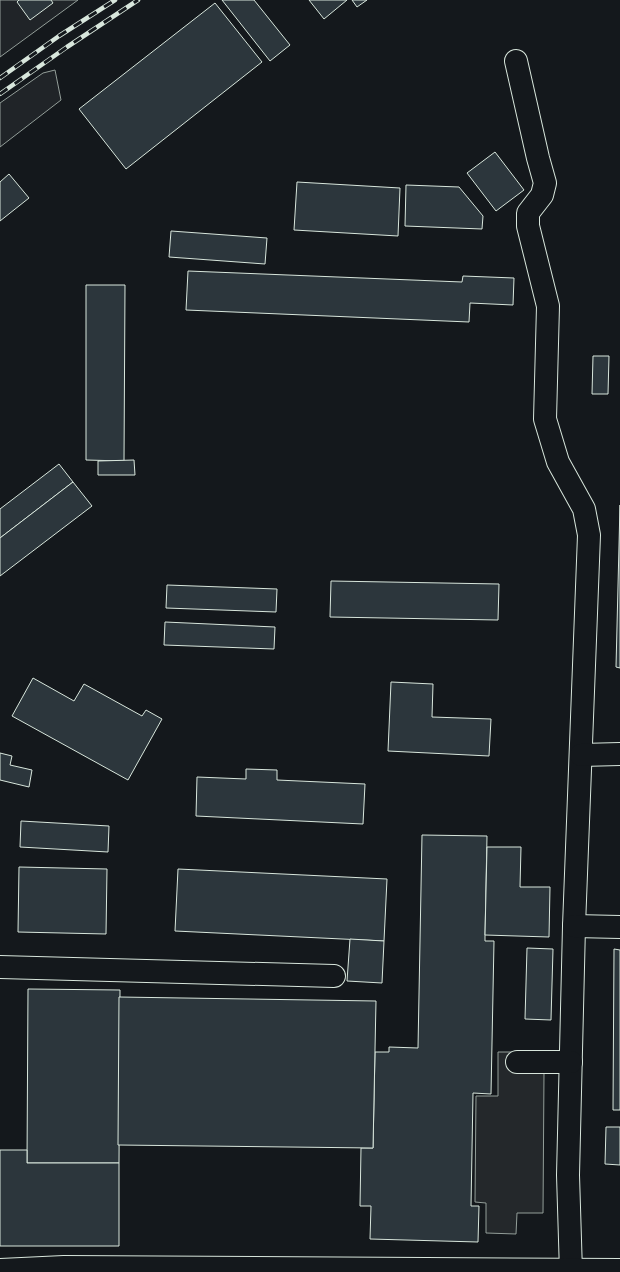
<svg xmlns="http://www.w3.org/2000/svg" width="620" height="1272" viewBox="0 0 620 1272" font-family="'Golos Text',sans-serif">
	<rect width="100%" height="100%" fill="#14181c"/>
	<g fill="#202428" stroke="#939e99">
		<polygon points="0,0 78,0 0,57"/>
		<polygon points="55,70 61,100 0,147 0,103 43,73"/>
	</g>
	<polygon fill="#24282b" stroke="#939e99" points="498,1052 552,1052 544,1072 543,1213 517,1213 516,1234 486,1233 486,1203 475,1202 476,1096 498,1096"/>
	<g fill="#2c363c" stroke="#d8e6dc">
		<polygon points="19,0 51,0 53,3 30,20 17,2"/>
		<polygon points="222,0 254,0 290,45 270,61"/>
		<polygon points="309,0 347,0 324,19"/>
		<polygon points="352,0 367,0 357,7"/>
		<polygon points="215,3 262,62 126,169 79,109"/>
		<polygon points="495,152 524,190 496,211 467,173"/>
		<polygon points="9,174 29,198 0,221 0,182"/>
		<polygon points="297,182 400,188 398,236 294,230"/>
		<polygon points="406,185 459,187 483,216 482,229 405,226"/>
		<polygon points="171,231 267,238 265,264 169,257"/>
		<polygon points="188,271 462,282 463,276 514,278 513,305 470,303 469,322 186,310"/>
		<polygon points="86,285 125,285 124,461 86,460"/>
		<polygon points="593,356 609,356 608,394 592,394"/>
		<polygon points="134,460 135,475 98,475 98,461"/>
		<polygon points="59,464 73,482 0,538 0,509"/>
		<polygon points="73,482 92,506 0,576 0,538"/>
		<polygon points="620,505 620,668 616,667"/>
		<polygon points="331,581 499,584 498,620 330,617"/>
		<polygon points="167,585 277,589 276,612 166,608"/>
		<polygon points="165,622 275,627 274,649 164,645"/>
		<polygon points="33,678 74,701 84,684 142,716 146,710 162,719 128,780 12,716"/>
		<polygon points="391,682 433,684 432,717 491,719 489,756 388,751"/>
		<polygon points="0,753 12,756 10,765 32,770 29,787 0,780"/>
		<polygon points="246,769 277,770 277,780 365,784 363,824 196,816 197,777 246,779"/>
		<polygon points="21,821 109,826 108,852 20,847"/>
		<polygon points="422,835 487,836 485,935 485,941 494,941 491,1094 473,1093 471,1206 479,1206 478,1242 370,1239 371,1206 360,1206 361,1148 373,1148 375,1052 389,1052 389,1047 418,1048"/>
		<polygon points="487,847 521,847 520,887 550,887 549,937 485,935"/>
		<polygon points="19,867 107,869 106,934 18,932"/>
		<polygon points="178,869 387,879 384,941 175,931"/>
		<polygon points="350,939 384,941 382,983 347,981"/>
		<polygon points="527,948 553,949 551,1020 525,1019"/>
		<polygon points="614,949 620,950 620,1110 613,1110"/>
		<polygon points="28,989 120,990 119,1163 27,1163"/>
		<polygon points="119,997 376,1001 373,1148 118,1145"/>
		<polygon points="606,1127 620,1127 620,1165 605,1164"/>
		<polygon points="0,1150 27,1150 27,1163 119,1163 119,1246 0,1246"/>
	</g>
	<g fill="none" stroke-linecap="round" stroke-linejoin="round">
		<g stroke="#d8e6dc" stroke-width="24">
			<g id="minor">
				<polyline points="516,61 538,158 545,183 542,195 528,213 528,226 548,306 545,419 558,462 584,509 589,535 574,926 568,1175 571,1272"/>
				<polyline points="581,755 620,754"/>
				<polyline points="574,926 620,927"/>
				<polyline points="0,967 334,976"/>
				<polyline points="517,1062 571,1062"/>
				<polyline points="0,1270 64,1267 620,1270"/>
			</g>
		</g>
		<use href="#minor" stroke="#14181c" stroke-width="22"/>
		<g stroke="#d8e6dc" stroke-width="4.5">
			<g id="rail">
				<polyline points="0,78 59,36 115,0"/>
				<polyline points="0,94 67,47 138,0"/>
			</g>
		</g>
		<use href="#rail" stroke="#14181c" stroke-width="3" stroke-dasharray="9" stroke-linecap="butt"/>
	</g>
</svg>
